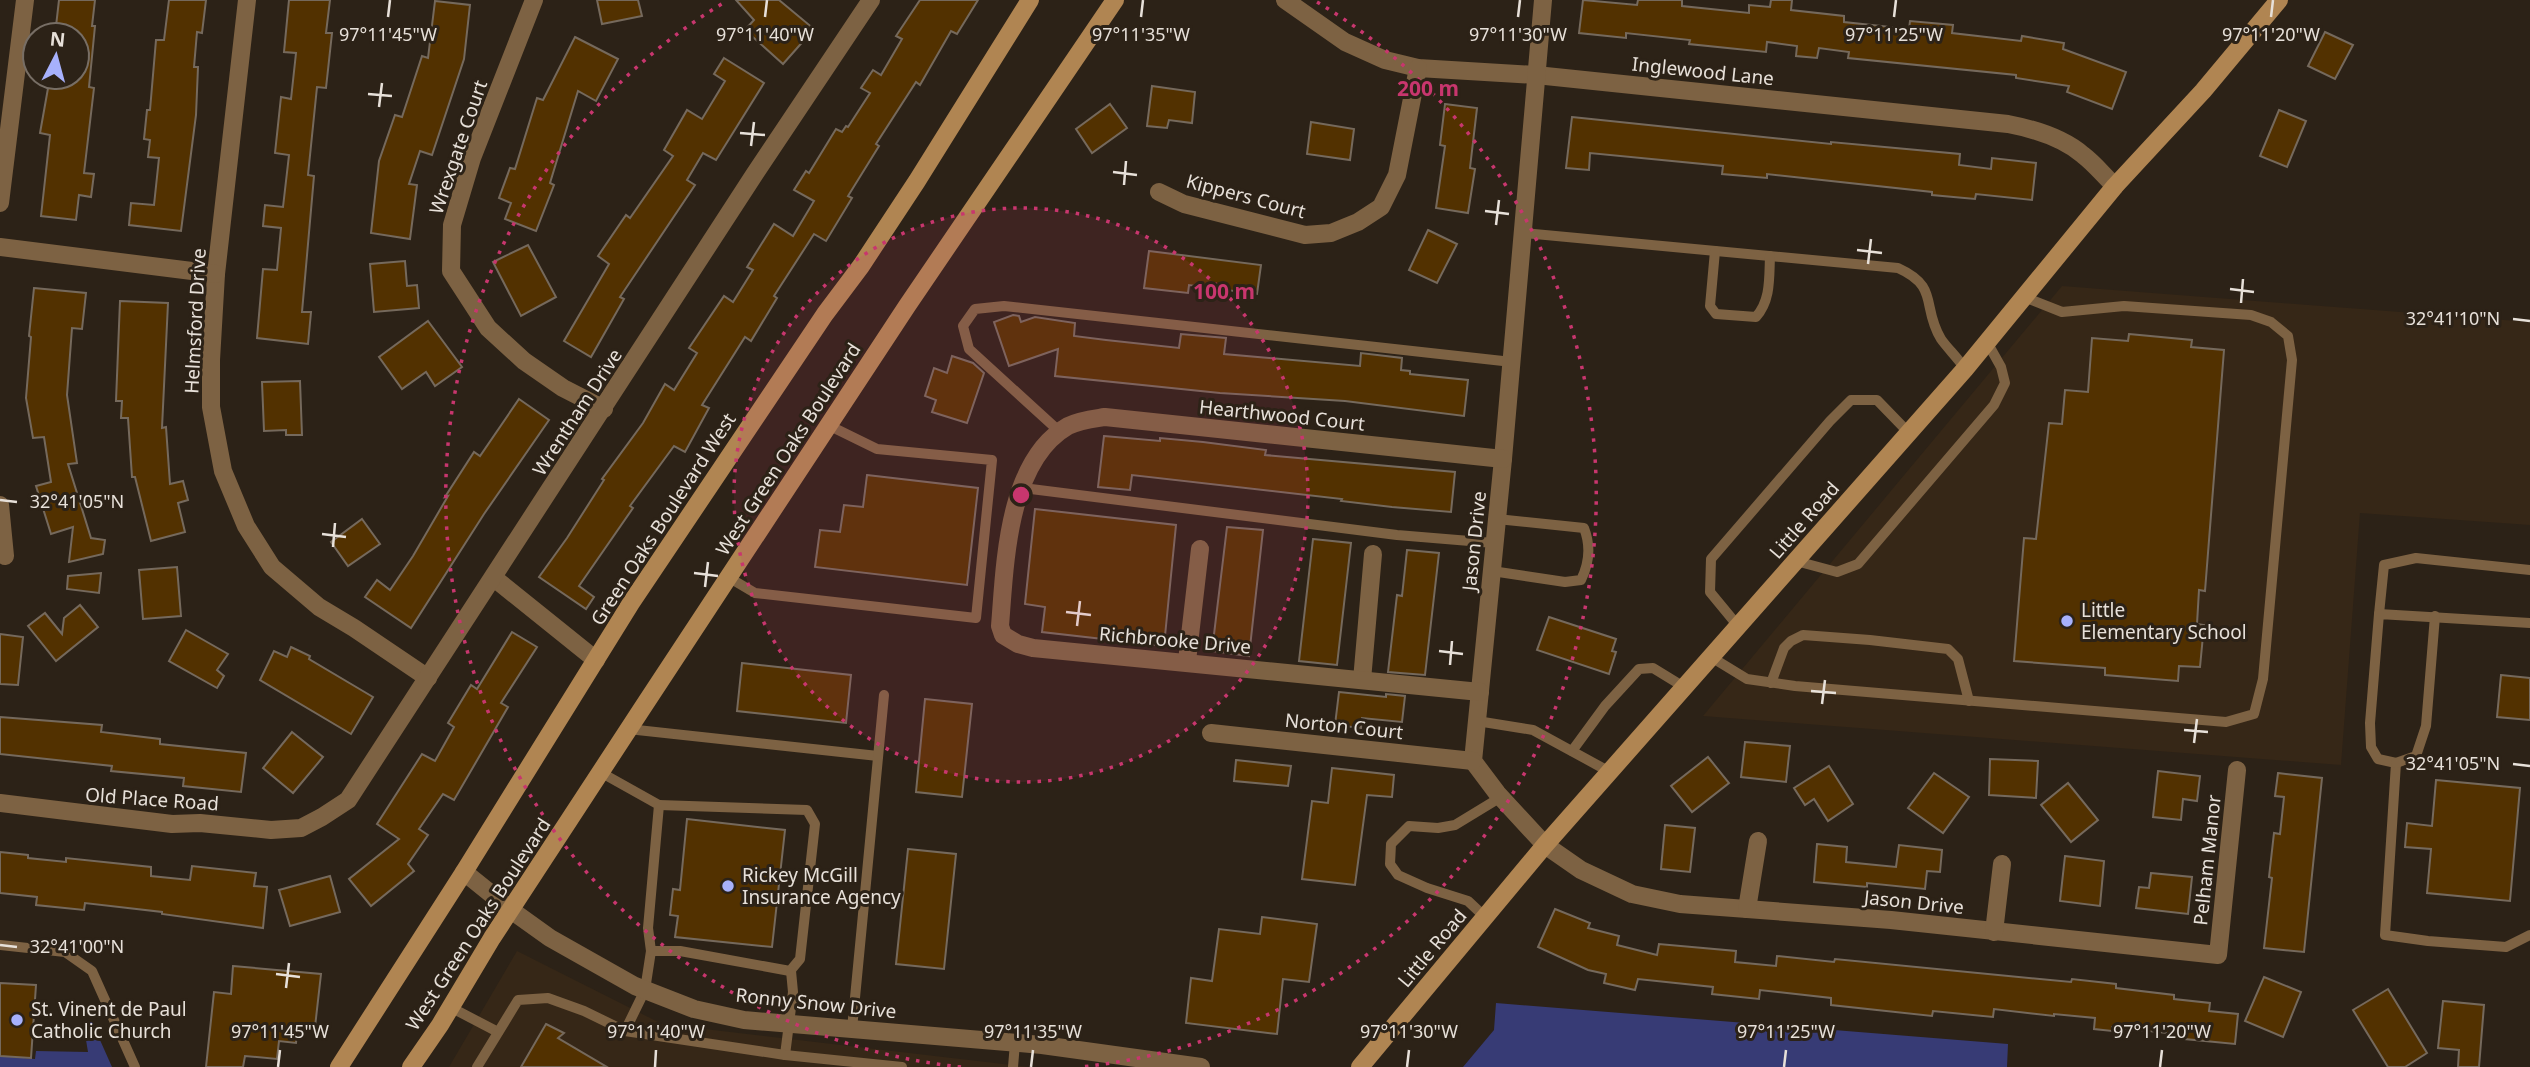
<svg xmlns="http://www.w3.org/2000/svg" width="2530" height="1067" viewBox="0 0 2530 1067" font-family="'Noto Sans',sans-serif">
	<rect width="100%" height="100%" fill="#2c2217"/>
	<g fill="#362717">
		<polygon points="2062,286 2530,322 2530,525 2360,513 2341,765 1703,716"/>
		<polygon points="517,951 662,1024 1029,1067 449,1067"/>
	</g>
	<g fill="#373b75">
		<polygon points="1496,1003 2008,1044 2007,1067 1463,1067 1494,1030"/>
		<polygon points="83,1022 92,1022 112,1067 0,1067 0,1056 35,1059 36,1051 88,1052"/>
	</g>
	<g fill="#523100" stroke="#75695c" stroke-width="2">
		<polygon points="59,0 95,0 92,26 95,26 89,87 94,88 84,173 94,174 91,197 79,195 76,220 41,216 50,135 40,133 50,77 77,77 77,35 55,35"/>
		<polygon points="169,0 206,0 202,33 197,32 194,67 198,67 196,115 181,231 129,225 131,203 154,205 159,158 148,157 150,140 144,139 147,110 150,110 156,40 164,40"/>
		<polygon points="289,0 330,0 326,33 332,33 326,88 317,87 308,175 314,176 302,312 311,312 308,344 257,338 263,269 277,270 281,228 263,226 265,205 283,207 289,155 275,153 281,97 291,99 296,53 284,52"/>
		<polygon points="597,0 638,0 642,16 602,24"/>
		<polygon points="736,0 779,0 814,29 783,64 745,30 754,20"/>
		<polygon points="920,0 978,0 957,34 951,31 920,85 916,82 876,144 879,146 848,196 852,198 826,241 814,234 774,296 777,298 751,341 745,337 702,405 709,408 685,452 674,446 630,506 633,508 579,586 594,597 586,609 539,577 567,538 604,480 602,479 643,423 665,384 674,390 697,353 689,348 724,296 733,302 753,270 747,267 774,224 793,236 814,201 794,190 806,171 809,173 836,129 842,132 846,126 848,127 870,93 861,88 873,70 881,75 902,39 896,36"/>
		<polygon points="1583,0 1637,5 1638,0 1682,0 1682,6 1749,13 1749,5 1770,7 1771,0 1792,0 1791,10 1844,16 1844,22 1909,29 1910,21 1953,25 1952,33 2021,41 2022,36 2064,43 2063,49 2126,72 2112,109 2067,92 2069,86 2016,78 2016,75 1848,58 1849,52 1819,48 1817,58 1796,56 1797,46 1767,42 1766,52 1689,44 1690,40 1626,33 1626,38 1579,33"/>
		<polygon points="435,1 470,5 464,59 432,155 420,151 409,184 417,185 410,239 371,233 379,161 395,115 402,117 422,56 428,58"/>
		<polygon points="2325,32 2353,45 2335,79 2308,66"/>
		<polygon points="575,37 618,59 596,101 578,91 550,183 554,185 536,231 505,219 511,203 499,198 510,168 515,169 537,98 543,100"/>
		<polygon points="724,58 764,83 716,160 703,153 687,180 695,185 620,297 624,299 591,357 564,341 609,264 598,256 626,215 630,218 673,156 664,150 687,110 702,119 725,81 714,74"/>
		<polygon points="1152,86 1195,92 1192,123 1169,120 1167,128 1147,126"/>
		<polygon points="1110,104 1127,128 1092,153 1076,129"/>
		<polygon points="1445,104 1477,108 1470,168 1475,169 1468,213 1436,208 1445,146 1440,145"/>
		<polygon points="2279,110 2306,121 2287,167 2260,156"/>
		<polygon points="1572,117 1831,144 1831,142 1960,154 1959,165 1991,169 1992,158 2036,163 2032,200 1976,194 1975,199 1932,195 1932,192 1767,174 1767,178 1722,174 1723,166 1590,153 1589,170 1566,168"/>
		<polygon points="1311,122 1354,129 1350,160 1307,154"/>
		<polygon points="1428,230 1457,244 1437,283 1409,270"/>
		<polygon points="528,245 556,297 521,316 493,262"/>
		<polygon points="1149,251 1261,265 1257,294 1189,285 1188,293 1144,288"/>
		<polygon points="405,261 407,286 417,285 419,308 374,312 370,264"/>
		<polygon points="34,288 86,293 82,329 72,328 67,395 77,463 68,464 91,538 105,540 103,554 69,562 73,527 51,534 36,486 51,482 44,437 33,438 26,398 31,337 29,336"/>
		<polygon points="120,301 168,303 162,428 166,427 170,484 183,481 188,500 178,503 185,532 151,541 135,477 132,477 128,418 121,418 122,401 116,401"/>
		<polygon points="1013,315 1019,316 1021,322 1035,317 1075,323 1074,336 1106,340 1179,348 1181,334 1226,338 1224,354 1360,366 1361,353 1402,358 1401,370 1410,371 1410,374 1468,380 1464,416 1345,401 1220,393 1055,376 1058,349 1009,366 994,322"/>
		<polygon points="428,321 462,367 435,386 426,372 402,389 379,357"/>
		<polygon points="2129,334 2192,340 2191,347 2224,350 2205,591 2199,590 2197,624 2204,625 2200,667 2179,666 2178,681 2105,675 2105,668 2014,661 2024,538 2036,539 2049,423 2062,424 2065,390 2088,392 2092,338 2128,341"/>
		<polygon points="952,356 973,363 984,373 967,423 932,412 936,400 925,396 934,368 947,373"/>
		<polygon points="300,381 302,435 286,435 286,430 264,431 262,382"/>
		<polygon points="519,399 549,420 484,514 411,628 365,597 377,580 390,590 413,556 448,496 445,497 474,452 480,456"/>
		<polygon points="1104,436 1160,441 1160,438 1203,442 1266,450 1265,455 1455,472 1451,512 1392,507 1341,501 1342,499 1132,475 1130,490 1098,487"/>
		<polygon points="867,475 978,488 967,585 815,567 820,530 840,532 844,505 863,507"/>
		<polygon points="1035,509 1176,525 1164,646 1042,632 1045,607 1025,604"/>
		<polygon points="362,519 380,544 348,566 331,542"/>
		<polygon points="1227,527 1263,530 1249,656 1212,651"/>
		<polygon points="1313,539 1351,543 1337,665 1299,661"/>
		<polygon points="1407,550 1439,553 1425,675 1388,672 1397,595 1402,596"/>
		<polygon points="177,567 181,616 143,619 139,570"/>
		<polygon points="101,573 99,593 67,589 68,576"/>
		<polygon points="80,605 98,627 56,661 28,626 45,613 62,634 64,618"/>
		<polygon points="1549,617 1616,639 1612,651 1616,652 1609,674 1537,650"/>
		<polygon points="186,630 228,654 217,670 224,676 217,688 169,661"/>
		<polygon points="512,632 537,647 501,703 508,707 454,800 443,794 419,829 428,835 408,864 414,871 371,906 349,879 399,839 377,824 422,754 435,761 454,727 448,723 471,685 477,689"/>
		<polygon points="0,634 23,637 18,685 0,684"/>
		<polygon points="291,647 310,656 309,659 373,697 351,734 260,680 274,651 287,657"/>
		<polygon points="742,663 851,675 846,723 737,711"/>
		<polygon points="2501,675 2530,678 2530,720 2497,717"/>
		<polygon points="1339,692 1386,697 1386,694 1405,696 1402,722 1362,718 1361,728 1335,725"/>
		<polygon points="925,699 972,704 962,797 916,792"/>
		<polygon points="0,717 102,725 101,732 160,739 160,744 246,753 241,792 183,786 184,778 111,771 112,766 0,754"/>
		<polygon points="292,732 323,757 293,793 263,768"/>
		<polygon points="1745,742 1790,746 1786,782 1741,777"/>
		<polygon points="1708,757 1729,783 1692,812 1671,786"/>
		<polygon points="1990,759 2038,761 2036,798 1989,795"/>
		<polygon points="1236,760 1291,766 1288,786 1234,781"/>
		<polygon points="1829,766 1853,804 1828,821 1814,799 1805,805 1794,788"/>
		<polygon points="1332,768 1394,775 1392,797 1367,795 1355,885 1302,879 1312,801 1328,803"/>
		<polygon points="2158,771 2200,776 2197,801 2183,799 2181,820 2153,817"/>
		<polygon points="1934,773 1969,797 1943,833 1908,808"/>
		<polygon points="2278,773 2322,778 2304,952 2264,948 2272,878 2269,877 2274,833 2280,834 2284,797 2275,796"/>
		<polygon points="2436,780 2520,788 2510,901 2427,893 2431,849 2405,847 2407,823 2432,826"/>
		<polygon points="2068,783 2098,820 2071,842 2041,805"/>
		<polygon points="687,819 785,830 772,947 675,937 678,916 670,915 673,889 680,890"/>
		<polygon points="1665,825 1695,828 1690,872 1661,869"/>
		<polygon points="1817,844 1847,847 1846,862 1896,867 1899,845 1942,850 1940,872 1927,871 1925,889 1867,883 1867,887 1814,882"/>
		<polygon points="908,849 956,854 944,969 896,964"/>
		<polygon points="0,852 28,855 28,858 66,862 66,858 151,867 151,876 190,880 192,866 256,873 254,886 267,887 263,928 162,914 162,912 85,903 84,910 36,905 37,897 0,893"/>
		<polygon points="2065,856 2104,861 2100,906 2060,901"/>
		<polygon points="2151,873 2192,877 2188,914 2136,908 2139,887 2149,888"/>
		<polygon points="330,876 340,912 290,926 279,890"/>
		<polygon points="1555,909 1590,923 1588,928 1619,936 1617,945 1657,955 1659,944 1736,951 1735,962 1776,966 1777,956 1834,962 1835,959 2071,982 2072,979 2116,984 2116,988 2174,995 2174,999 2210,1003 2209,1011 2238,1014 2235,1044 2185,1039 2186,1035 2112,1027 2112,1031 2094,1029 2095,1018 2054,1014 2054,1016 1994,1009 1993,1017 1933,1011 1932,1016 1831,1005 1831,998 1760,990 1759,999 1712,994 1713,987 1638,979 1635,990 1604,983 1606,974 1588,970 1538,947"/>
		<polygon points="1262,917 1317,924 1309,982 1283,979 1277,1034 1186,1023 1191,978 1212,981 1219,929 1260,934"/>
		<polygon points="233,966 321,974 315,1027 298,1025 296,1043 279,1041 277,1059 245,1056 243,1067 206,1067 214,992 231,994"/>
		<polygon points="2264,977 2301,992 2283,1037 2245,1021"/>
		<polygon points="0,983 36,985 31,1058 0,1056"/>
		<polygon points="2388,989 2427,1053 2405,1067 2388,1067 2353,1010"/>
		<polygon points="2443,1001 2484,1005 2479,1067 2458,1067 2459,1050 2438,1048"/>
		<polygon points="546,1024 564,1033 558,1038 607,1067 521,1067"/>
	</g>
	<g fill="none" stroke-linecap="round" stroke-linejoin="round">
		<g stroke="#7d6243" stroke-width="10">
			<path d="M1523,233L1898,268C1940,287 1921,306 1941,339C1948,349 1958,358 1965,369"/>
			<path d="M1715,251L1710,306L1716,314L1756,317C1771,300 1769,278 1770,256"/>
			<polyline points="1060,432 969,349 963,326 975,309 1004,306 1512,362"/>
			<polyline points="1023,488 1397,535 1494,543"/>
			<polyline points="1796,561 1837,572 1858,564 1994,405 2005,383 2001,367 1987,342"/>
			<path d="M1492,571L1565,582L1581,580C1589,564 1591,546 1584,528L1497,519"/>
			<polyline points="728,577 755,593 976,618 992,460 877,449 828,425"/>
			<polyline points="2379,614 2384,565 2416,558 2530,570"/>
			<polyline points="2530,623 2379,614 2370,723 2371,747 2378,759 2396,763 2385,935 2428,941 2506,947 2530,935"/>
			<polyline points="1738,626 1710,592 1711,559 1830,421 1851,400 1877,400 1909,433"/>
			<polyline points="1711,657 1747,679 1795,686 2226,722 2254,714 2263,679 2292,360 2288,336 2271,322 2251,315 2124,306 2062,312 2024,297"/>
			<polyline points="1771,683 1784,648 1791,641 1803,635 1870,640 1948,649 1958,659 1969,701"/>
			<polyline points="1477,721 1533,730 1610,772"/>
			<polyline points="628,729 878,756"/>
			<polyline points="1572,751 1605,706 1639,669 1653,668 1684,687"/>
			<polyline points="2396,763 2416,756 2426,726 2435,616"/>
			<polyline points="600,772 659,805 648,928 651,951 645,990 625,1031"/>
			<polyline points="1485,917 1468,901 1427,888 1398,875 1390,864 1391,844 1409,826 1438,828 1455,825 1501,797"/>
			<polyline points="0,945 65,952 92,971 135,1067"/>
			<polyline points="651,951 680,951 790,971 800,959 815,824 807,810 659,805"/>
			<polyline points="450,1007 498,1032"/>
			<polyline points="852,1029 884,695"/>
			<polyline points="785,1055 793,992 791,971"/>
			<polyline points="477,1067 518,1000 548,998 584,1011 625,1031 785,1055 902,1067"/>
			<polyline points="1013,1067 1015,1043"/>
		</g>
		<g stroke="#7d6243" stroke-width="18">
			<polyline points="247,0 216,274 211,360 211,407 223,471 246,526 272,567 319,607 354,628 428,678"/>
			<polyline points="534,0 472,158 452,225 451,271 488,328 524,361 563,388 604,409"/>
			<path d="M1285,0L1345,42L1385,60L1418,68L1536,75L2008,124C2034,129 2062,137 2083,155C2095,164 2104,176 2115,186"/>
			<polyline points="1543,0 1503,459 1473,761 1497,793 1545,845 1581,870 1632,894 1680,904 1891,920 2218,955 2237,770"/>
			<polyline points="1159,192 1184,204 1305,235 1331,233 1358,222 1381,207 1397,175 1418,68"/>
			<polyline points="0,203 25,0"/>
			<polyline points="0,247 216,274"/>
			<polyline points="0,505 5,556"/>
			<polyline points="494,578 596,660"/>
			<polyline points="1187,661 1200,549"/>
			<polyline points="1362,680 1373,554"/>
			<path d="M1480,692L1033,648L1018,644L1003,635L1000,626C1005,564 1007,461 1068,426C1080,420 1092,419 1105,417L1503,459"/>
			<polyline points="1211,733 1473,761"/>
			<polyline points="0,803 172,824 200,823 271,830 301,828 322,817 348,800 754,175 871,0"/>
			<polyline points="464,872 511,910 550,938 635,986 694,1009 744,1020 1042,1045 1201,1067"/>
			<polyline points="1747,909 1758,841"/>
			<polyline points="1994,932 2002,864"/>
		</g>
		<g stroke="#b08552" stroke-width="18">
			<polyline points="339,1067 464,872 631,603 825,314 861,266 917,181 1030,0"/>
			<polyline points="411,1067 440,1025 492,938 647,701 907,306 1115,0"/>
			<polyline points="1360,1067 1545,845 1965,369 2115,186 2203,91 2279,0"/>
		</g>
	</g>
	<path fill="none" stroke="#e7e0d9" stroke-width="2.5" d="M388,17L390,0M765,17L767,0M1141,17L1143,0M1518,17L1520,0M1894,17L1896,0M2271,17L2273,0M368,94L392,96M379,107L382,83M740,133L765,135M751,146L754,122M1113,172L1137,175M1124,185L1126,161M1485,211L1509,214M1496,225L1499,200M1857,250L1882,253M1868,264L1871,239M2230,289L2254,292M2241,303L2243,279M2513,319L2530,321M0,500L17,502M322,534L346,537M333,547L335,523M694,573L718,576M705,587L708,562M1066,612L1091,615M1077,626L1080,601M1439,651L1463,654M1450,665L1452,641M1811,691L1836,693M1822,704L1825,680M2184,730L2208,732M2194,743L2197,719M2513,764L2530,766M0,945L17,947M276,974L300,977M286,988L289,963M278,1067L280,1050M655,1067L656,1050M1031,1067L1033,1050M1407,1067L1409,1050M1784,1067L1786,1050M2160,1067L2162,1050"/>
	<circle cx="1021" cy="495" r="287" fill="#c8366e" fill-opacity=".12"/>
	<g fill="none" stroke="#c8366e" stroke-width="3.5" stroke-dasharray="3.5 7">
		<circle cx="1021" cy="495" r="287"/>
		<path d="M961 1067A575 575 0 0 1 725 2M1317 2A575 575 0 0 1 1081 1067"/>
	</g>
	<g fill="#a7b1fc" stroke="#2c2217" stroke-width="2.5">
		<circle cx="2067" cy="621" r="7"/>
		<circle cx="728" cy="886" r="7"/>
		<circle cx="17" cy="1020" r="7"/>
	</g>
	<g text-anchor="middle" stroke-width="6" stroke-linejoin="round" paint-order="stroke">
		<g font-size="19" fill="#e7e0d9" stroke="#2c2217">
			<text transform="translate(1703 71) rotate(6)" y="7">Inglewood Lane</text>
			<text transform="translate(458 147) rotate(-71)" y="7">Wrexgate Court</text>
			<text transform="translate(1246 196) rotate(15)" y="7">Kippers Court</text>
			<text transform="translate(195 321) rotate(-87)" y="7">Helmsford Drive</text>
			<text transform="translate(577 412) rotate(-57)" y="7">Wrentham Drive</text>
			<text transform="translate(1282 415) rotate(6)" y="7">Hearthwood Court</text>
			<text transform="translate(788 449) rotate(-57)" y="7">West Green Oaks Boulevard</text>
			<text transform="translate(663 519) rotate(-57)" y="7">Green Oaks Boulevard West</text>
			<text transform="translate(1804 520) rotate(-49)" y="7">Little Road</text>
			<text transform="translate(1474 541) rotate(-84)" y="7">Jason Drive</text>
			<text transform="translate(1175 640) rotate(5)" y="7">Richbrooke Drive</text>
			<text transform="translate(1344 726) rotate(6)" y="7">Norton Court</text>
			<text transform="translate(152 799) rotate(4)" y="7">Old Place Road</text>
			<text transform="translate(2207 860) rotate(-84)" y="7">Pelham Manor</text>
			<text transform="translate(1914 902) rotate(6)" y="7">Jason Drive</text>
			<text transform="translate(478 924) rotate(-57)" y="7">West Green Oaks Boulevard</text>
			<text transform="translate(1432 948) rotate(-50)" y="7">Little Road</text>
			<text transform="translate(816 1003) rotate(6)" y="7">Ronny Snow Drive</text>
		</g>
		<g font-size="19" fill="#e7e0d9" stroke="#2c2217" text-anchor="start">
			<text x="2081" y="617">Little<tspan x="2081" dy="22">Elementary School</tspan></text>
			<text x="742" y="882">Rickey McGill<tspan x="742" dy="22">Insurance Agency</tspan></text>
			<text x="31" y="1016">St. Vinent de Paul<tspan x="31" dy="22">Catholic Church</tspan></text>
		</g>
	</g>
	<g font-size="18" text-anchor="middle" fill="#e7e0d9" stroke="#2c2217" stroke-width="6" stroke-linejoin="round" paint-order="stroke">
		<text x="388" y="41">97°11'45"W</text>
		<text x="765" y="41">97°11'40"W</text>
		<text x="1141" y="41">97°11'35"W</text>
		<text x="1518" y="41">97°11'30"W</text>
		<text x="1894" y="41">97°11'25"W</text>
		<text x="2271" y="41">97°11'20"W</text>
		<text x="2453" y="325">32°41'10"N</text>
		<text x="77" y="508">32°41'05"N</text>
		<text x="2453" y="770">32°41'05"N</text>
		<text x="77" y="953">32°41'00"N</text>
		<text x="280" y="1038">97°11'45"W</text>
		<text x="656" y="1038">97°11'40"W</text>
		<text x="1033" y="1038">97°11'35"W</text>
		<text x="1409" y="1038">97°11'30"W</text>
		<text x="1786" y="1038">97°11'25"W</text>
		<text x="2162" y="1038">97°11'20"W</text>
	</g>
	<circle cx="1021" cy="495" r="10" fill="#c8366e" stroke="#2c2217" stroke-width="3.5"/>
	<g font-size="21" text-anchor="middle" font-weight="bold" fill="#c8366e" stroke="#2c2217" stroke-width="6" stroke-linejoin="round" paint-order="stroke">
		<text x="1428" y="96">200 m</text>
		<text x="1224" y="299">100 m</text>
	</g>
	<g transform="translate(56 56) rotate(6)"><circle r="33" fill="#2c2217" stroke="#776e65" stroke-width="2"/>
	<path d="M0-5L12 26L0 18L-12 26Z" fill="#a7b1fc"/>
	<text y="-10" font-size="19" font-weight="bold" text-anchor="middle" fill="#e7e0d9">N</text>
	</g>
</svg>
